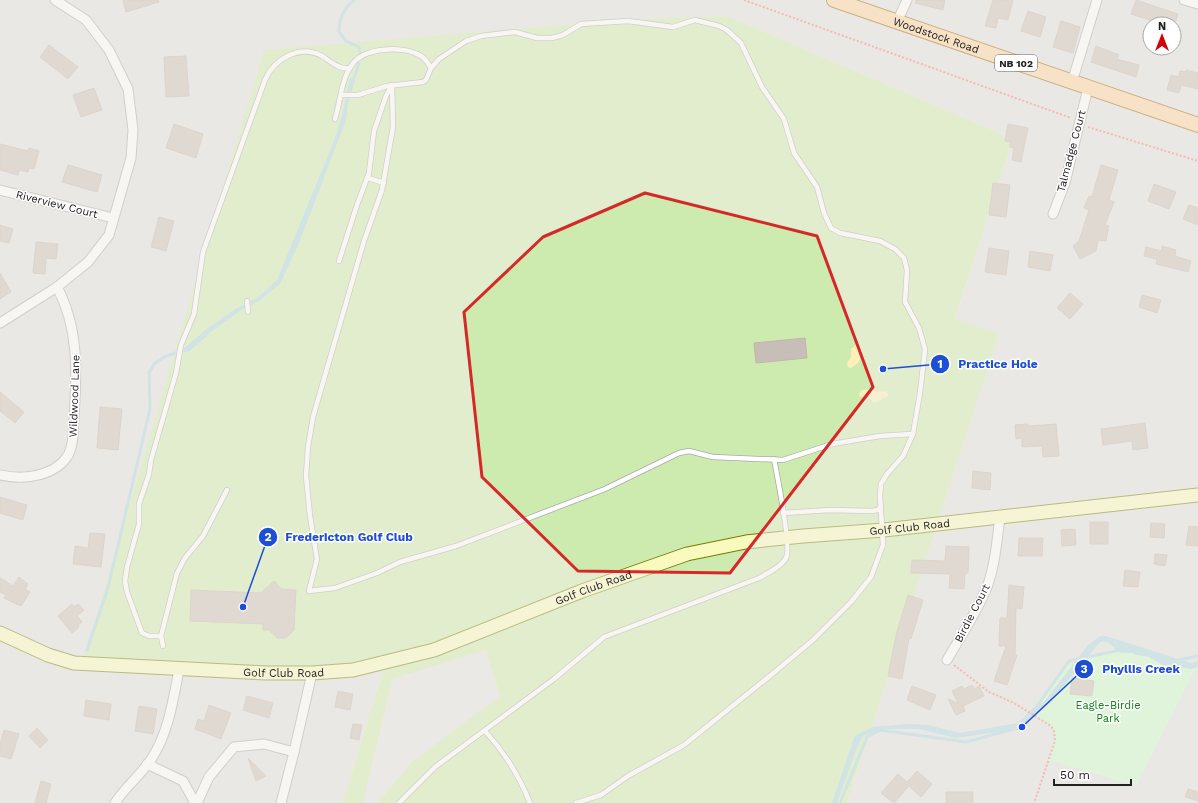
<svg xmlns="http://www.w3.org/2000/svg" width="1198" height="803" viewBox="0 0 1198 803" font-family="'Work Sans',sans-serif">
	<rect width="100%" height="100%" fill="#f2eee8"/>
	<path fill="#e0dfdf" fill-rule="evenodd" d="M0,0H1198V803H847L999,334L955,320L1013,139L727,16L636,19L264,51L385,662L343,803H0ZM1150,24H1174V48H1150Z"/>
	<polygon fill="#ceebaf" points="727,16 1013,139 955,319 999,334 847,803 343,803 385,663 353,670 83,662 264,50 636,19"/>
	<g fill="#ffefb9">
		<polygon points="856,345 860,346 863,351 858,363 851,368 848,367 847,363 851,357 851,349"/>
		<polygon points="871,389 877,392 887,391 888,396 875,403 868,397 860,397 859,394 862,390"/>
	</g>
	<path fill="#c7fac9" d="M1118,650L1197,666L1136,786L1048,760C1058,730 1058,731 1031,714L1069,661Z"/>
	<polygon fill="#e2e2e2" points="486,650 500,696 412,762 378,803 363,803 392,679"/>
	<g fill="#a9d5df">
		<polygon points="350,78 355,80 348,103 346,120 299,243 280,284 259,301 243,309 212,331 190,351 184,352 183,349 208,328 235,309 257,298 277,280 334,141 342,116"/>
		<path d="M1100,636H1106L1191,663L1198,661V667L1191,669L1163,665L1142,653H1121C1113,649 1110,639 1100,642L1049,704C1038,712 1030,722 1018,729L956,738L919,729H886L863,736L857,747L837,803H832L854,738L858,734L873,727L909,724L928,725L960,733L1018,723L1033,708L1044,702L1088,645Z"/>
	</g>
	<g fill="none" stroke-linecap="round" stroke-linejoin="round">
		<g stroke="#a9d5df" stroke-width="3">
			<path d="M354,0C344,8 339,19 339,32L346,41L359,47L360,52"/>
			<polyline points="352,83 359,64"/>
			<polyline points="87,650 108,588 150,409 149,373 154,364 164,357 175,353"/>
			<polyline points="1135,653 1147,655"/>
			<polyline points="1179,660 1198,656"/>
			<polyline points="1035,709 1069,661 1120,650"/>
			<polyline points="840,803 867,737 880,730 966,742 1022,727 1024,724"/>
		</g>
	</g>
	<g fill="#c7beb7" stroke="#c4b5aa">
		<polygon points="123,0 158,0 159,2 126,12"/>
		<polygon points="916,0 945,0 943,10 915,3"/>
		<polygon points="993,0 1013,0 1008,20 998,18 996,28 985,26"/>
		<polygon points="1136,0 1178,14 1175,24 1162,24 1131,14"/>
		<polygon points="1028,11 1046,17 1040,37 1021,31"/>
		<polygon points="1061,21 1080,27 1073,53 1053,47"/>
		<polygon points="49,45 78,67 68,79 40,57"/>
		<polygon points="1096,46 1119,55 1117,59 1139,65 1136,77 1091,62"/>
		<polygon points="186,56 189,96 166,97 164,57"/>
		<polygon points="1186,70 1198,73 1198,89 1181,85 1179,93 1167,90 1171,75 1179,77 1180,71 1186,72"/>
		<polygon points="94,88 102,110 81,117 73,95"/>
		<polygon points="174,124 203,134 196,158 166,148"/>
		<polygon points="1008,124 1028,128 1021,162 1012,160 1014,148 1010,147 1010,142 1005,141"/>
		<polygon points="0,144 28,151 29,148 39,151 34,169 29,168 28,172 19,170 18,175 0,170"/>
		<polygon points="68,165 102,175 97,192 62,182"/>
		<polygon points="1101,165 1118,170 1109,200 1114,202 1105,225 1109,226 1106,241 1098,240 1096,251 1080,259 1073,246 1079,241 1089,210 1084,208 1089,196 1092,197"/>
		<polygon points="993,183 1010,185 1006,217 989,215"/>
		<polygon points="1154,184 1176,192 1169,209 1148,201"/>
		<polygon points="1189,205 1198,208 1198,225 1183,219"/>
		<polygon points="159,217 174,221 166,251 151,247"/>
		<polygon points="0,225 13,229 9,243 0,241"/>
		<polygon points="36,242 58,244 56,259 46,258 45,274 33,273"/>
		<polygon points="1162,246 1176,250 1175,256 1191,261 1188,272 1156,264 1157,259 1144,256 1146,247 1161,251"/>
		<polygon points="989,248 1009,251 1006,275 985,272"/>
		<polygon points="1030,251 1053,255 1050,271 1028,267"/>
		<polygon points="0,273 11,292 0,299"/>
		<polygon points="1070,293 1083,304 1070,319 1057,308"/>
		<polygon points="1142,295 1161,300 1157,313 1139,307"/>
		<polygon points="805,338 807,358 756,363 754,343"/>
		<polygon points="0,392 24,412 15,423 0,411"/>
		<polygon points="100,407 122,409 118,450 97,448"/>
		<polygon points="1145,423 1148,448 1133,450 1132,441 1103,445 1101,429"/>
		<polygon points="1028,424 1028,426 1056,424 1059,456 1043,457 1042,446 1022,447 1022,438 1016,439 1015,425"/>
		<polygon points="973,471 991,473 990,490 972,488"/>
		<polygon points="0,497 27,505 23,520 0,513"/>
		<rect x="1090" y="522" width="18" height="22"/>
		<polygon points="1151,523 1165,524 1164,538 1150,537"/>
		<polygon points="1189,526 1198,527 1198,546 1186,545"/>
		<polygon points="1075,529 1076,545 1062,546 1061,530"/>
		<polygon points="90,533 105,534 101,567 73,564 75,546 88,548"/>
		<polygon points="1019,538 1043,538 1042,556 1018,556"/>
		<polygon points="946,546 969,547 968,573 965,573 964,589 949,588 950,574 911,573 912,560 945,561"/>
		<polygon points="1155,554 1167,555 1165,566 1154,564"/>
		<polygon points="1125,570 1140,572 1138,587 1123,586"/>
		<polygon points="19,577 28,584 25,589 30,592 21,606 4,598 6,595 0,592 0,578 13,586"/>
		<polygon points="274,581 281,589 296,590 294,630 286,638 277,638 269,630 263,630 263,624 190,621 191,590 261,593"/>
		<polygon points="1009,585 1024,587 1022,609 1016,608 1015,655 1017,655 1007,685 994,681 1006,646 999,646 1000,618 1007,618"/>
		<polygon points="908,595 923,600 911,639 909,638 902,679 888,676 896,635"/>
		<polygon points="72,604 74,607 78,604 84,610 77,616 82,622 78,625 79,627 72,633 58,616"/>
		<polygon points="1072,678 1094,681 1092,696 1070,694"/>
		<polygon points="972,685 974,689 979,686 984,696 963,706 965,711 956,715 948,699 958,703 952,691 962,686 964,689"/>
		<polygon points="912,686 936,695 930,710 907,700"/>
		<polygon points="338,691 353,694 350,710 335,707"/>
		<polygon points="247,696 273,703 269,718 243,710"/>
		<polygon points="86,700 111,704 109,720 84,716"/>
		<polygon points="209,705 231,713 221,739 195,729 198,719 204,721"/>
		<polygon points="139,706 157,709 153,734 135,731"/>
		<polygon points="353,724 362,725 359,740 350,738"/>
		<polygon points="37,728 48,740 40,748 29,736"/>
		<polygon points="4,730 19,734 11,759 0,756 0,744"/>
		<polygon points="248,758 266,776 256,781"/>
		<polygon points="917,771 932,784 921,797 909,786 894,803 881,793 898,774 907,782"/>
		<polygon points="41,781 51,784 46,803 35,803"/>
		<polygon points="1188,789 1198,792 1198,801 1185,797"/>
		<rect x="946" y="792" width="27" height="11"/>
	</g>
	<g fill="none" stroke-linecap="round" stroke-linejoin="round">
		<g stroke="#a9a9a9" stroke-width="6">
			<g id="lane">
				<polyline points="392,85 393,127 382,190 364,241 313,417 308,447 306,476 310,516 317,559 309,591 335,588 377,573 400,562 456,546 605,489 679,453 689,451 713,457 783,460 832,444 880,436 913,434"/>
				<polyline points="341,95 358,95 387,86 423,82 426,80 431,68 439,59 466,41 481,36 515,32 537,38 552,38 563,35 581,24 628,21 673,27 695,20 719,26 727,30 741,43 762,87 784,119 794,153 817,187 824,213 831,228 840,233 880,241 895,249 904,258 907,270 905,302 919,328 925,349 920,393 913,434 903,456 887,474 881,484 880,496 883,545 871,577 851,602 813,640 771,675 684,745 628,776 601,795 576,803"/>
				<path d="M335,119C340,103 341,81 351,66C363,47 403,45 421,56C426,59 428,63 431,68"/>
				<polyline points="368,178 384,183"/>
				<polyline points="339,261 357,205 369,173 374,131 386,96 392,85"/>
				<polyline points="247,301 248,312"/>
				<polyline points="783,513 830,510 872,511 878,510 881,506"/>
				<path d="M161,636H149L142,633L127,592L125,581L127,567L139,524V504L149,474L151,460L176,373L181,345L194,314L203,252L265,80C274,59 299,44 322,56C330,61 339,70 350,68"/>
				<polyline points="163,646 161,636 177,573 185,558 203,536 227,490"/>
				<path d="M485,731C505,753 519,775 530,803"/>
				<path d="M399,803L435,767L554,679L604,637L759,578C768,573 781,567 786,558C792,548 777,475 774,459"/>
			</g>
		</g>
		<g stroke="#a9a9a9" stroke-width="11">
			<g id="street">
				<polyline points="1184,0 1198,4"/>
				<polyline points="897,22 907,0"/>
				<polyline points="1072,82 1097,0"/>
				<polyline points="0,190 113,218"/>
				<polyline points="1053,214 1065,183 1088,88"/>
				<polyline points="0,323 57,287 88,262 109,235 131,158 133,130 128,89 109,50 86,20 55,0"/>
				<path d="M0,475C22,480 53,477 67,457C74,446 73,431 74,418C77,373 79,328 57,287"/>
				<path d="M947,660C961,636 977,612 987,587C995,566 997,540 1000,517"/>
				<polyline points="294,752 312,673"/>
				<polyline points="147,764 183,781 195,803"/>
				<path d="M115,803C125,787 142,774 152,758C169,731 173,700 179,670"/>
				<polyline points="197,803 209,777 234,747 264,744 294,752 281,803"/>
			</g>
		</g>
		<g stroke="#747d04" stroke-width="15">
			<g id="secondary">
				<path id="s1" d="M0,633L48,655L74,663L266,673H312L353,670L434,650L582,591L687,554L746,542L803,536L884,530L1198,495"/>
			</g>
		</g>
		<g stroke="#9f6500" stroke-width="16">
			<g id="primary">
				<path id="s2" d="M834,0L1198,125"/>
			</g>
		</g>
		<g stroke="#fb7a70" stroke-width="2" stroke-dasharray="2 2" stroke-linecap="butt">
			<polyline points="744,0 1071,118"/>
			<polyline points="1088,127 1198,161"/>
			<polyline points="954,665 989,692 1014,703 1051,726 1054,731 1055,741 1034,803"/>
		</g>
		<use href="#lane" stroke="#fff" stroke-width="4.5"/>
		<use href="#street" stroke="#fff" stroke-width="9"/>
		<use href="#secondary" stroke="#f9fabe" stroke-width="13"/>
		<use href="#primary" stroke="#fdd3a3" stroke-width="14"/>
	</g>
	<path d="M0 0H1198V803H0ZM645,193L817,236L873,387L730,573L578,571L482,477L464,312L543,237Z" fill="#f2eee8" fill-opacity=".55" fill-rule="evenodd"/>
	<path fill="none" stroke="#d62828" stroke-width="3" stroke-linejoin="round" d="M645,193L817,236L873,387L730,573L578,571L482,477L464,312L543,237Z"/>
	<g text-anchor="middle" stroke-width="3" stroke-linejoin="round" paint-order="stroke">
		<rect fill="#fff" stroke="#646464" stroke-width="1" x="995" y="55" width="42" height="16" rx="3"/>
		<g font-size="10" font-weight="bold" fill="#222">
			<text x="1016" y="67">NB 102</text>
		</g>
		<g font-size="11" fill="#222" stroke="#fff">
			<text dy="4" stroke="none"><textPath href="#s2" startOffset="108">Woodstock Road</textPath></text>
			<text transform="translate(1071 151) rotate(-75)" y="4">Talmadge Court</text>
			<text transform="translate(57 204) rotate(14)" y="4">Riverview Court</text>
			<text transform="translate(74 396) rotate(-88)" y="4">Wildwood Lane</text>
			<text dy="4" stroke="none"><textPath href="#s1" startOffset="938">Golf Club Road</textPath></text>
			<text dy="4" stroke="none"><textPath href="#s1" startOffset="614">Golf Club Road</textPath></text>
			<text transform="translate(972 613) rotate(-63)" y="4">Birdie Court</text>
			<text dy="4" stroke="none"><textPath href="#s1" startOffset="290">Golf Club Road</textPath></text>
		</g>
		<g font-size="11" fill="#0b8411" stroke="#fff">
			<text x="1108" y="709">Eagle-Birdie<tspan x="1108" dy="13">Park</tspan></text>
		</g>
	</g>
	<path fill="none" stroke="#1d4ed8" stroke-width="1.5" d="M883 369L940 364M243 607L268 537M1022 727L1084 669"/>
	<g fill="#1d4ed8" stroke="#fff" stroke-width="1.5">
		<circle cx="883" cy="369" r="4"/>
		<circle cx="243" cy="607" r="4"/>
		<circle cx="1022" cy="727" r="4"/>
		<circle cx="940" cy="364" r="10"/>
		<circle cx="268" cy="537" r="10"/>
		<circle cx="1084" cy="669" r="10"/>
	</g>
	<g font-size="12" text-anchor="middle" font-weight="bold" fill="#fff">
		<text x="940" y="368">1</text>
		<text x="268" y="541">2</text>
		<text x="1084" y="673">3</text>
	</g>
	<g font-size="12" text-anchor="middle" font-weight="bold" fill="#1d4ed8" stroke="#fff" stroke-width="3" stroke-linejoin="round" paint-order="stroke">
		<text x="998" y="368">Practice Hole</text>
		<text x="349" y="541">Fredericton Golf Club</text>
		<text x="1141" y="673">Phyllis Creek</text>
	</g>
	<g transform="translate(1162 36)"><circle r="19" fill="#ffffff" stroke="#a7a7a7"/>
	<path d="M0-3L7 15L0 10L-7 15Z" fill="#d30007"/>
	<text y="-6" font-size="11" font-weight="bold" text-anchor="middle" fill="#222222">N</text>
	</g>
	<path d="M1054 779v6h77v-6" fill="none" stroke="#222222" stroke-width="2"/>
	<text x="1060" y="779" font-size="12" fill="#222222" stroke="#ffffff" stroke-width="3" paint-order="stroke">50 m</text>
</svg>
